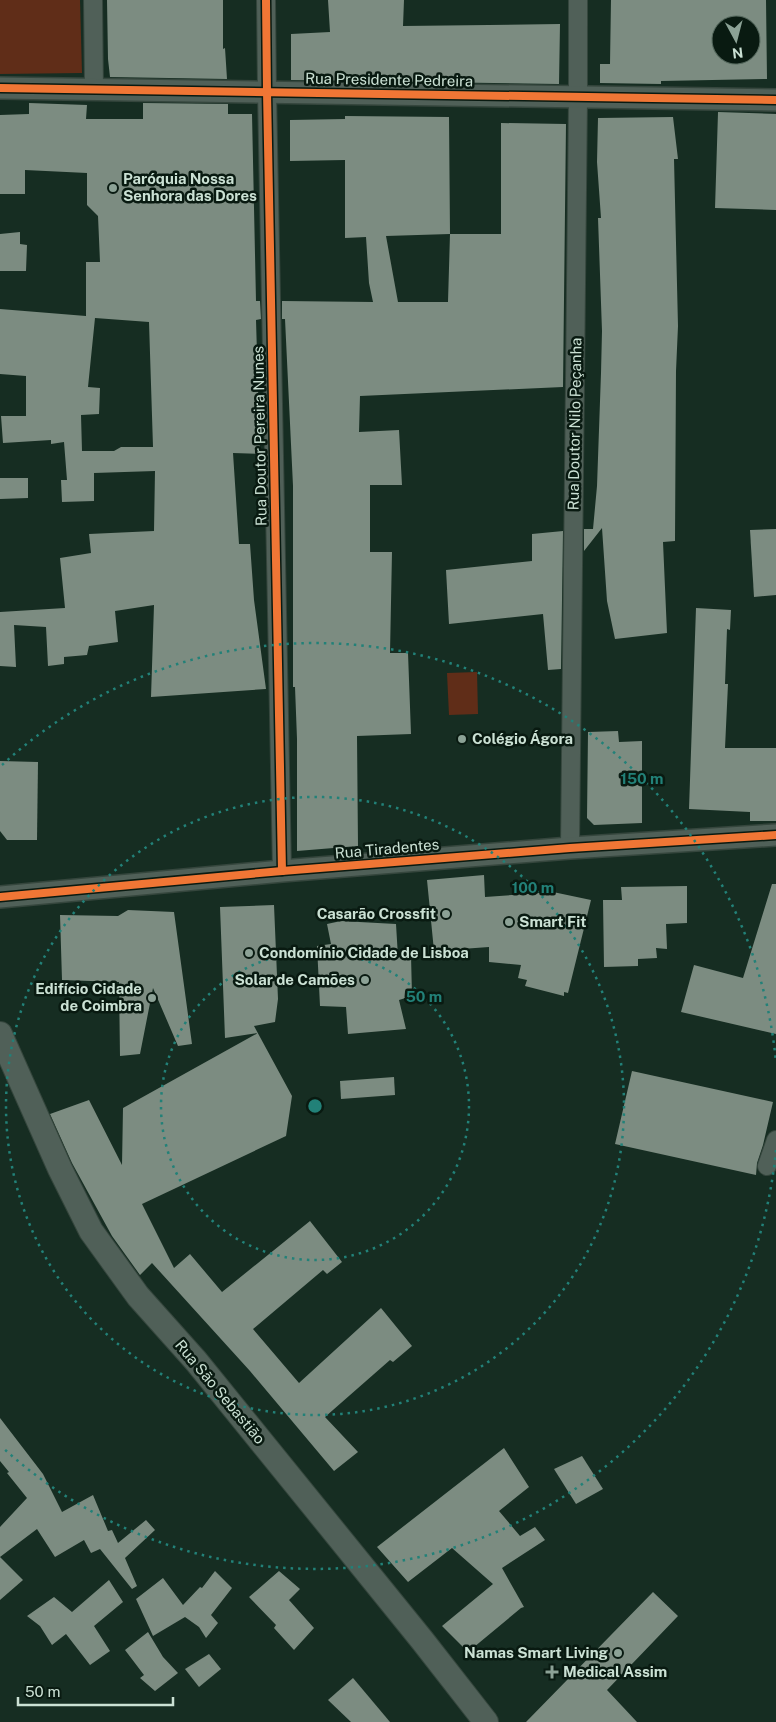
<svg xmlns="http://www.w3.org/2000/svg" width="776" height="1722" viewBox="0 0 776 1722" font-family="'Public Sans',sans-serif">
	<rect width="100%" height="100%" fill="#162d22"/>
	<g fill="#602d18">
		<polygon points="0,0 80,0 82,73 0,74"/>
		<polygon points="477,672 478,714 449,715 447,673"/>
	</g>
	<g fill="#7c8c81" fill-rule="evenodd">
		<polygon points="107,0 223,0 223,49 225,48 227,79 110,77 108,59"/>
		<polygon points="328,0 404,0 403,26 560,24 559,84 291,80 291,34 330,32"/>
		<path d="M611,0H766L767,79L661,81V84L600,83V64H610ZM721,25H751V55H721Z"/>
		<path d="M29,103L87,105L86,119H143V103L228,104V114H252L256,301H260L261,319L256,320L260,454L233,453L239,544H250L254,600L266,689L151,697L154,605L115,611L118,642L89,646L87,655L64,657V664L48,666L46,627L14,625L16,667L0,666V612L65,608L60,558L91,553L89,534L154,531L155,471L94,473V501L62,502L61,480H67L64,442L51,444V440L3,443L1,416H26V376L0,374V309L86,316V262H100L98,216L87,205V173L25,170V194H0V115L29,114ZM95,318L149,322L153,447H121L114,451H82L81,415L99,414L100,388L88,387Z"/>
		<polygon points="718,112 776,114 776,210 715,208"/>
		<path d="M345,116L449,117L450,234H501V123L566,124L563,387L360,396L359,432L399,430L402,485H370V552H392L390,653H408L411,734L357,736L358,846L297,851V739L295,687H293V486L285,319H282V301L373,302L369,283L366,237L345,238V160L290,161V120L345,119ZM450,234L448,302H398L386,236Z"/>
		<polygon points="673,117 678,159 674,159 678,326 676,371 675,541 663,542 667,633 615,639 607,601 602,528 584,551 584,529 593,529 597,486 601,373 602,331 598,218 601,218 597,162 598,118"/>
		<polygon points="20,232 20,244 27,245 26,271 0,271 0,234"/>
		<polygon points="0,478 28,478 28,498 0,499"/>
		<polygon points="776,529 776,595 754,597 750,530"/>
		<polygon points="563,531 561,669 548,670 543,614 449,624 446,570 532,561 532,534"/>
		<polygon points="696,608 731,610 730,630 727,629 725,684 728,684 725,748 776,748 776,821 750,821 750,812 689,809"/>
		<polygon points="618,731 619,742 642,741 642,823 594,825 587,818 588,732"/>
		<polygon points="0,761 38,762 37,840 7,840 0,831"/>
		<polygon points="484,875 485,897 553,892 591,900 568,993 564,992 564,996 525,986 527,980 518,978 521,965 489,962 489,947 434,951 427,880"/>
		<polygon points="772,884 776,884 776,1034 681,1012 694,965 743,978"/>
		<polygon points="687,886 687,923 666,924 667,949 656,948 657,958 638,959 638,966 604,967 603,900 622,900 621,887"/>
		<polygon points="274,905 278,999 275,1022 254,1026 292,1096 286,1136 142,1204 174,1268 190,1254 222,1292 310,1221 342,1262 327,1274 323,1270 253,1329 299,1383 381,1308 412,1346 393,1362 390,1360 325,1417 358,1452 334,1471 250,1371 152,1263 140,1275 112,1236 72,1163 50,1114 89,1100 122,1165 123,1108 258,1033 225,1038 220,907"/>
		<polygon points="128,910 174,912 192,1044 178,1046 153,988 140,1054 120,1056 119,982 62,980 60,915 118,916"/>
		<polygon points="341,921 396,924 398,957 411,955 412,996 399,1000 406,1029 348,1034 346,1007 320,1006 317,946 331,944 327,924"/>
		<polygon points="632,1071 773,1102 763,1145 757,1163 756,1175 615,1144"/>
		<polygon points="394,1077 395,1095 341,1099 340,1081"/>
		<polygon points="0,1418 43,1474 62,1512 93,1495 108,1531 112,1530 118,1543 146,1520 155,1530 125,1558 137,1586 132,1589 100,1549 91,1553 84,1540 55,1557 37,1529 0,1557 0,1527 27,1498 7,1473 9,1472 0,1461"/>
		<polygon points="504,1448 529,1487 499,1511 520,1536 535,1527 545,1540 502,1568 524,1607 521,1608 468,1652 442,1626 493,1584 452,1548 408,1582 377,1547"/>
		<polygon points="582,1456 603,1489 576,1504 554,1469"/>
		<polygon points="0,1557 23,1580 0,1600"/>
		<polygon points="215,1571 232,1588 211,1615 218,1623 206,1638 199,1627 185,1617 153,1636 136,1599 163,1578 183,1605 200,1587 202,1588"/>
		<polygon points="279,1571 300,1589 289,1600 314,1628 294,1650 274,1628 276,1625 249,1597"/>
		<polygon points="109,1580 123,1602 94,1626 110,1651 90,1665 66,1634 52,1645 40,1626 27,1616 54,1597 72,1612"/>
		<polygon points="653,1592 678,1616 607,1690 637,1722 526,1722"/>
		<polygon points="148,1632 163,1657 178,1673 155,1691 140,1678 144,1675 125,1650"/>
		<polygon points="209,1654 221,1669 199,1687 185,1669"/>
		<polygon points="353,1678 390,1722 351,1722 328,1700"/>
	</g>
	<g fill="none" stroke-linecap="round" stroke-linejoin="round">
		<g stroke="#35463d" stroke-width="20">
			<g id="minor">
				<polyline points="93,0 94,89"/>
				<polyline points="266,0 267,92 282,871"/>
				<polyline points="570,848 578,97 578,0"/>
				<polyline points="767,1166 776,1140"/>
			</g>
		</g>
		<g stroke="#35463d" stroke-width="24">
			<g id="tertiary">
				<polyline points="0,88 776,100"/>
				<polyline points="0,897 282,871 570,848 776,835"/>
			</g>
		</g>
		<g stroke="#35463d" stroke-width="26">
			<polyline id="secondary" points="0,1034 60,1169 91,1231 138,1296 196,1361 422,1640 486,1722"/>
		</g>
		<use href="#minor" stroke="#506058" stroke-width="18"/>
		<use href="#tertiary" stroke="#506058" stroke-width="21"/>
		<use href="#secondary" stroke="#506058" stroke-width="24"/>
		<g stroke="#091a11" stroke-width="11">
			<g id="cycleway">
				<polyline points="266,0 267,92 282,871"/>
				<polyline points="0,88 776,100"/>
				<polyline points="0,897 282,871 570,848 776,835"/>
			</g>
		</g>
		<use href="#cycleway" stroke="#f07635" stroke-width="8"/>
	</g>
	<g fill="none" stroke="#228178" stroke-width="2.5" stroke-dasharray="2.5 5">
		<circle cx="315" cy="1106" r="154"/>
		<circle cx="315" cy="1106" r="309"/>
		<path d="M776 1150A463 463 0 0 1 2 1447M2 765A463 463 0 0 1 776 1062"/>
	</g>
	<g fill="#8ca296" stroke="#091a11" stroke-width="2">
		<circle cx="113" cy="188" r="5"/>
		<circle cx="462" cy="739" r="5"/>
		<circle cx="446" cy="914" r="5"/>
		<circle cx="509" cy="922" r="5"/>
		<circle cx="249" cy="953" r="5"/>
		<circle cx="365" cy="980" r="5"/>
		<circle cx="152" cy="998" r="5"/>
		<circle cx="618" cy="1653" r="5"/>
		<path d="M549.5 1664.5h5v5h5v5h-5v5h-5v-5h-5v-5h5z"/>
	</g>
	<g text-anchor="middle" stroke-width="5" stroke-linejoin="round" paint-order="stroke">
		<g font-size="15" fill="#cbe1d4" stroke="#091a11">
			<text transform="translate(389 80) rotate(1)" y="5">Rua Presidente Pedreira</text>
			<text transform="translate(575 424) rotate(-89)" y="5">Rua Doutor Nilo Peçanha</text>
			<text transform="translate(260 436) rotate(-91)" y="5">Rua Doutor Pereira Nunes</text>
			<text transform="translate(387 849) rotate(-5)" y="5">Rua Tiradentes</text>
			<text transform="translate(220 1392) rotate(50)" y="5">Rua São Sebastião</text>
		</g>
		<g font-size="15" font-weight="bold" fill="#cbe1d4" stroke="#091a11" text-anchor="start">
			<text x="123" y="184">Paróquia Nossa<tspan x="123" dy="17">Senhora das Dores</tspan></text>
			<text x="472" y="744">Colégio Ágora</text>
			<text x="436" y="919" text-anchor="end">Casarão Crossfit</text>
			<text x="519" y="927">Smart Fit</text>
			<text x="259" y="958">Condomínio Cidade de Lisboa</text>
			<text x="355" y="985" text-anchor="end">Solar de Camões</text>
			<text x="142" y="994" text-anchor="end">Edifício Cidade<tspan x="142" dy="17">de Coimbra</tspan></text>
			<text x="608" y="1658" text-anchor="end">Namas Smart Living</text>
			<text x="563" y="1677">Medical Assim</text>
		</g>
	</g>
	<circle cx="315" cy="1106" r="8" fill="#228178" stroke="#091a11" stroke-width="2.5"/>
	<g font-size="15" text-anchor="middle" font-weight="bold" fill="#228178" stroke="#091a11" stroke-width="5" stroke-linejoin="round" paint-order="stroke">
		<text x="642" y="784">150 m</text>
		<text x="533" y="893">100 m</text>
		<text x="424" y="1002">50 m</text>
	</g>
	<g transform="translate(736 40) rotate(173)"><circle r="24" fill="#091a11" stroke="#576a5f"/>
	<path d="M0-4L9 19L0 12L-9 19Z" fill="#8ca296"/>
	<text y="-8" font-size="14" font-weight="bold" text-anchor="middle" fill="#cbe1d4">N</text>
	</g>
	<path d="M18 1697v8h155v-8" fill="none" stroke="#cbe1d4" stroke-width="2.5"/>
	<text x="25" y="1697" font-size="15" fill="#cbe1d4" stroke="#091a11" stroke-width="4" paint-order="stroke">50 m</text>
</svg>
